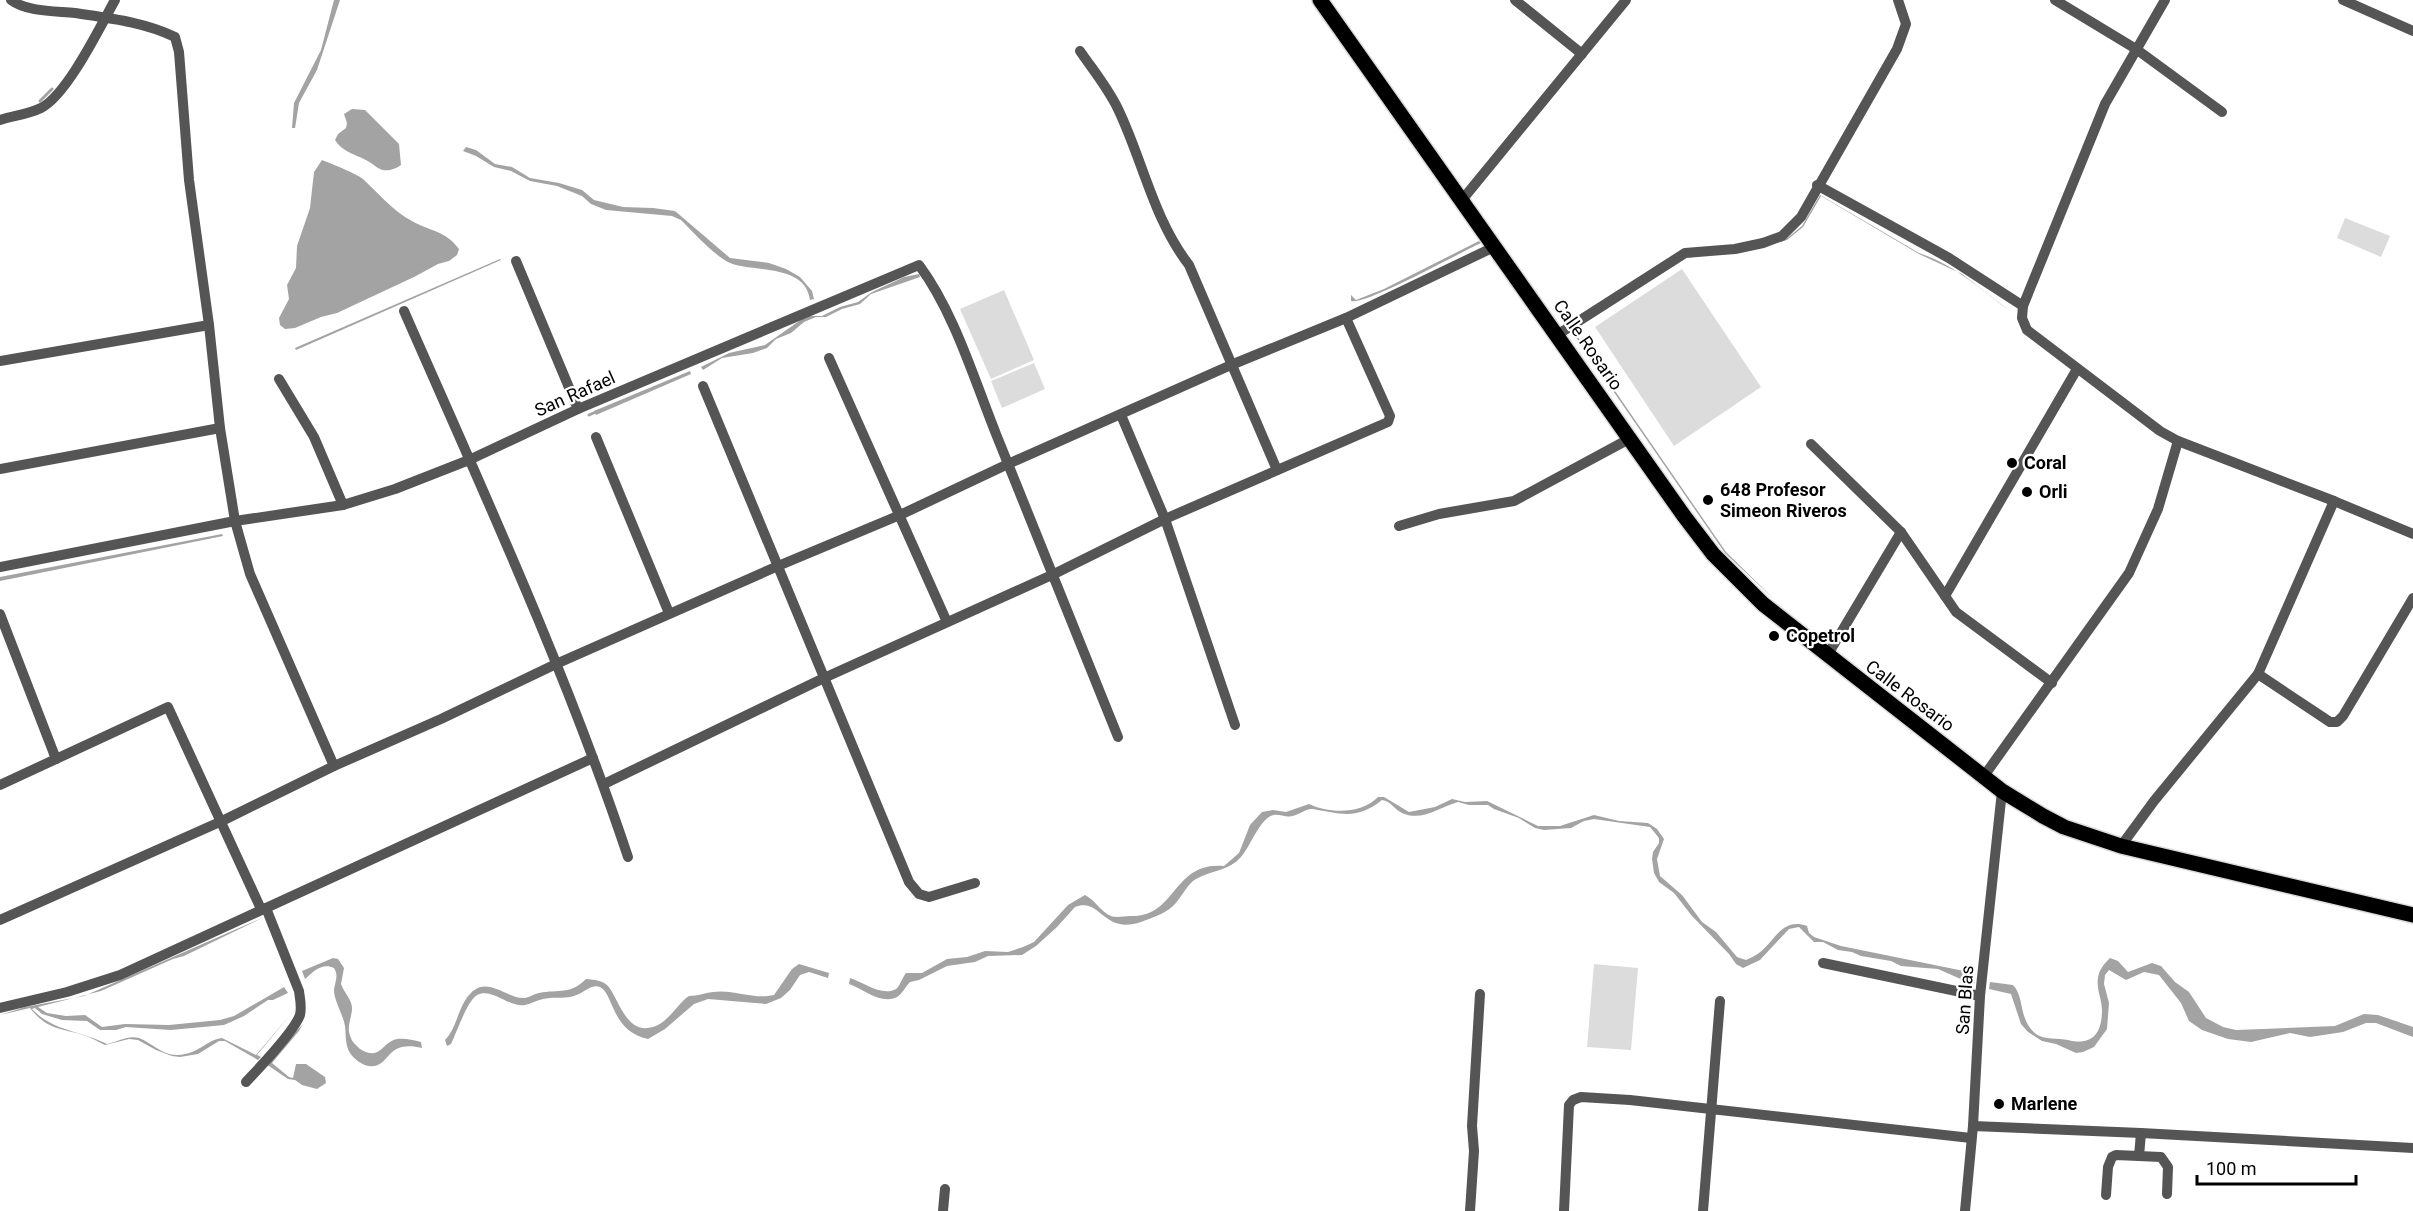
<svg xmlns="http://www.w3.org/2000/svg" width="2413" height="1211" viewBox="0 0 2413 1211" font-family="Roboto,sans-serif">
	<rect width="100%" height="100%" fill="#fff"/>
	<g fill="#dcdcdc">
		<polygon points="2345,218 2390,236 2381,257 2337,238"/>
		<polygon points="1682,269 1761,387 1674,446 1595,327"/>
		<polygon points="1004,290 1034,360 991,379 960,309"/>
		<polygon points="1034,363 1045,389 1002,408 991,381"/>
		<polygon points="1594,964 1638,968 1631,1050 1587,1047"/>
	</g>
	<g fill="#a3a3a3">
		<polygon points="334,0 340,0 317,70 299,103 295,128 292,128 294,103 321,50"/>
		<path d="M352,109L365,110L399,144L401,165C396,169 389,171 383,170C378,169 374,165 371,163C359,155 343,153 335,140L338,134L346,128L347,123L344,114Z"/>
		<path d="M466,147L476,150L495,164L512,167L530,178L559,183L582,190L594,200L623,207L653,208L675,211L730,258L769,263L786,269L800,277L812,291L814,299L810,300C805,261 747,274 726,261C710,251 695,234 681,220L672,216L606,210L591,204L582,196L557,186L530,181L511,171L494,167L476,156L463,151Z"/>
		<path d="M322,160C330,163 357,174 363,179C378,193 393,211 412,221C431,232 445,230 459,249L457,255L449,261L438,264L414,277L337,313L321,317L295,328L285,329L280,325L279,318L289,299L287,285L296,268L297,246L310,208L314,172Z"/>
		<path d="M1820,195L1919,253C1955,265 1980,289 2010,311L1962,274L1919,254L1821,196L1803,227L1787,240L1754,249L1686,258L1573,330L1726,552L1777,602L1725,553L1571,330L1685,258L1786,239L1802,226Z"/>
		<path d="M1479,241L1481,243C1461,252 1364,306 1351,301V295L1356,300L1384,289Z"/>
		<polygon points="500,259 501,260 296,350 295,348"/>
		<polygon points="919,274 920,277 871,294 860,304 842,309 826,317 816,317 804,322 791,333 776,339 767,348 753,353 722,358 703,370 701,367 729,353 765,345 802,319 809,316 822,316 840,307 858,302 872,292 904,277"/>
		<polygon points="690,371 691,374 596,415 594,411"/>
		<polygon points="222,534 223,536 0,581 0,577"/>
		<path d="M1378,797H1384L1409,812L1435,807L1452,799L1465,802L1487,801L1538,826H1560L1594,815L1619,821L1648,823L1657,829L1664,839L1657,859L1660,876L1682,895L1702,922L1716,932L1737,957L1746,960C1750,958 1755,956 1759,953C1776,940 1782,917 1807,926L1809,933L1814,937L1841,946L1964,971L1973,976L1975,983L1972,984L1938,969L1901,966L1891,961L1861,956L1852,952L1838,950L1823,942H1814L1799,927L1789,929L1760,960L1743,968L1736,964L1729,954L1692,916L1674,893L1659,882L1654,873L1652,859L1653,852L1659,843V838L1650,827L1594,819L1584,821L1571,828L1544,830L1535,828L1519,818L1494,809L1488,805H1469L1458,802C1440,807 1422,822 1402,813C1394,809 1391,801 1382,800C1357,820 1341,814 1313,809C1306,808 1299,815 1292,816C1286,818 1280,814 1274,815C1261,816 1250,847 1241,857C1228,872 1209,870 1193,881C1185,888 1181,898 1173,906C1165,914 1151,918 1141,922C1103,935 1101,897 1075,907L1057,927L1036,946L1022,955L988,956L975,962L947,966L919,980L910,982C906,986 902,994 897,997C881,1005 863,989 849,984L850,978C863,982 882,997 896,989C900,986 902,978 906,973H922L947,959L967,957L985,951L1008,952L1023,947L1034,942L1068,905L1085,895C1095,900 1101,912 1111,916C1116,918 1124,916 1130,916C1177,918 1172,861 1224,866L1239,853L1250,825L1262,812L1273,810L1286,812L1309,804C1330,814 1362,814 1378,797Z"/>
		<path d="M264,917L184,956L173,959L101,991L38,1007L47,1013L66,1016L85,1015L102,1027L125,1024L169,1025L220,1020L234,1016L284,987L288,993L273,1000H268L244,1016L224,1025L171,1030L126,1027L116,1030H100L87,1021L62,1020L42,1014L35,1008L32,1009C52,1031 82,1031 107,1044C117,1042 128,1035 139,1038C152,1043 163,1056 178,1055C199,1054 206,1040 222,1038L256,1055L290,1015L257,1055L261,1057L258,1060L225,1041H219L198,1054L180,1057L172,1056L156,1050L138,1040L129,1039L105,1045C97,1041 88,1036 80,1034C57,1028 46,1028 30,1008L0,1015L25,1007L84,996Z"/>
		<path d="M333,958L338,959L344,968L341,984C344,993 353,1000 352,1010C351,1020 346,1028 351,1038C352,1042 357,1046 360,1049C380,1062 382,1042 397,1039C405,1038 413,1040 421,1042L422,1048C384,1039 391,1069 369,1066C362,1065 354,1059 350,1053C345,1045 346,1035 345,1026C343,1014 334,1001 334,990C335,981 339,976 334,968C322,962 313,972 305,979L302,971Z"/>
		<path d="M2110,958L2118,961L2128,972L2152,963L2161,966L2175,982L2189,992L2206,1018L2223,1027L2236,1030L2335,1026L2364,1014L2378,1015L2413,1027V1037L2376,1023H2366L2343,1032L2310,1037L2290,1033L2251,1042L2228,1039L2202,1030L2189,1021L2181,1003L2159,975L2144,972L2126,980L2109,970L2105,975L2104,984L2109,1003L2107,1029L2094,1047L2083,1052L2076,1053L2056,1044L2042,1041L2028,1032L2021,1024L2011,994L1989,989L1990,982L2013,985C2025,997 2018,1020 2036,1034C2044,1040 2059,1038 2068,1040C2092,1046 2102,1034 2102,1010C2102,999 2096,989 2098,978C2099,970 2104,964 2110,958Z"/>
		<path d="M799,964L829,973L828,978L809,972L800,975L790,990L781,998L766,1004L708,999L694,1004L665,1029L648,1039C611,1031 614,994 600,987C593,984 585,991 579,994C567,1000 555,996 543,999C537,1000 531,1004 525,1005C509,1008 492,987 477,995C467,1001 457,1032 451,1044L447,1046L445,1040C459,1026 458,1000 476,989C491,980 509,999 525,998C530,997 534,994 539,993C559,989 570,995 586,979C595,980 602,980 608,986C619,999 626,1035 653,1027C668,1023 677,1004 689,996C698,996 704,993 713,992C733,989 754,1000 774,995L792,969Z"/>
		<polygon points="303,1024 299,1031 272,1063 289,1077 293,1078 296,1064 306,1064 325,1077 326,1083 317,1089 302,1085 295,1080 288,1079 266,1064"/>
	</g>
	<g fill="none" stroke-linecap="round" stroke-linejoin="round">
		<g stroke="#a3a3a3" stroke-width="3">
			<polyline points="40,101 52,89"/>
			<polyline points="589,415 598,411"/>
		</g>
		<g stroke="#dbdbdb" stroke-width="18">
			<polyline id="primary" points="1320,0 1684,516 1713,554 1763,604 2002,791 2043,816 2064,827 2121,846 2413,915"/>
		</g>
		<g stroke="#555" stroke-width="10">
			<path d="M11,0C27,12 55,11 75,13C108,18 145,22 175,37L179,52L189,180L209,325L220,428L235,521L250,574L334,766"/>
			<polyline points="1515,0 1582,54"/>
			<polyline points="2055,0 2136,49 2222,112"/>
			<polyline points="2165,0 2105,104 2023,306 2022,318 2027,330 2160,431 2178,441 2334,501 2413,534"/>
			<polyline points="2343,0 2413,31"/>
			<path d="M1080,51C1093,70 1108,88 1118,109C1143,161 1153,218 1189,265L1277,470"/>
			<path d="M0,120C13,116 29,114 41,108C67,95 100,27 115,0"/>
			<polyline points="1817,185 1949,258 2023,306"/>
			<polyline points="1462,200 1626,0"/>
			<polyline points="516,261 578,409"/>
			<path d="M404,311C483,491 566,671 628,857"/>
			<polyline points="1557,335 1685,253 1735,249 1763,243 1782,236 1801,217 1897,49 1906,24 1898,0"/>
			<polyline points="829,358 947,622"/>
			<polyline points="0,361 209,325"/>
			<polyline points="279,379 314,437 343,505"/>
			<polyline points="703,386 909,882 919,894 929,897 975,883"/>
			<polyline points="1121,415 1165,519 1235,725"/>
			<polyline points="596,437 669,613"/>
			<polyline points="1811,444 1901,532 1956,612 2052,683"/>
			<polyline points="0,469 220,428"/>
			<polyline points="1399,526 1439,514 1514,501 1629,439"/>
			<path d="M0,567L235,521L343,505L395,489L469,460L578,409L919,265C954,312 974,379 996,434C1037,535 1078,636 1118,737"/>
			<polyline points="1945,596 2077,369"/>
			<polyline points="0,614 56,759"/>
			<polyline points="1827,656 1901,532"/>
			<polyline points="2258,674 2330,722 2337,722 2343,716 2413,598"/>
			<polyline points="1984,776 2129,573 2158,509 2178,441"/>
			<polyline points="604,784 824,678 1054,574 1165,519 1388,422 1390,416 1346,318"/>
			<polyline points="0,785 168,707 261,909"/>
			<polyline points="2121,846 2154,801 2258,674 2334,501"/>
			<polyline points="0,920 222,821 334,766 441,719 556,664 778,566 900,515 1008,464 1231,365 1346,318 1494,247"/>
			<polyline points="1823,963 1980,996"/>
			<polyline points="0,1008 67,992 120,975 593,758"/>
			<path d="M246,1082C259,1068 294,1032 300,1015C302,1007 300,999 299,991L266,908"/>
			<polyline points="1973,1126 2141,1133 2413,1148"/>
			<polyline points="2139,1156 2141,1133"/>
			<polyline points="2106,1195 2108,1167 2112,1157 2116,1155 2161,1157 2168,1167 2167,1194"/>
			<polyline points="943,1211 945,1189"/>
			<polyline points="1470,1211 1474,1151 1472,1126 1480,994"/>
			<polyline points="1564,1211 1569,1105 1573,1100 1581,1097 1630,1100 1971,1138"/>
			<polyline points="1703,1211 1720,1001"/>
			<polyline points="1965,1211 1973,1126 1980,996 2002,791"/>
		</g>
		<use href="#primary" stroke="#000" stroke-width="15"/>
	</g>
	<g fill="#000" stroke="#fff" stroke-width="2">
		<circle cx="2012" cy="463" r="6"/>
		<circle cx="2027" cy="492" r="6"/>
		<circle cx="1708" cy="500" r="6"/>
		<circle cx="1774" cy="636" r="6"/>
		<circle cx="1999" cy="1104" r="6"/>
	</g>
	<g text-anchor="middle" stroke-width="4.5" stroke-linejoin="round" paint-order="stroke">
		<g font-size="18" fill="#000" stroke="#fff">
			<text transform="translate(1588 345) rotate(55)" y="6">Calle Rosario</text>
			<text transform="translate(575 394) rotate(-24)" y="6">San Rafael</text>
			<text transform="translate(1910 696) rotate(37)" y="6">Calle Rosario</text>
			<text transform="translate(1965 1000) rotate(-86)" y="6">San Blas</text>
		</g>
		<g font-size="18" font-weight="bold" fill="#000" stroke="#fff" text-anchor="start">
			<text x="2024" y="469">Coral</text>
			<text x="1720" y="496">648 Profesor<tspan x="1720" dy="21">Simeon Riveros</tspan></text>
			<text x="2039" y="498">Orli</text>
			<text x="1786" y="642">Copetrol</text>
			<text x="2011" y="1110">Marlene</text>
		</g>
	</g>
	<path d="M2197 1175v9h159v-9" fill="none" stroke="#000000" stroke-width="3"/>
	<text x="2206" y="1175" font-size="18" fill="#000000" stroke="#ffffff" stroke-width="4.5" paint-order="stroke">100 m</text>
</svg>
